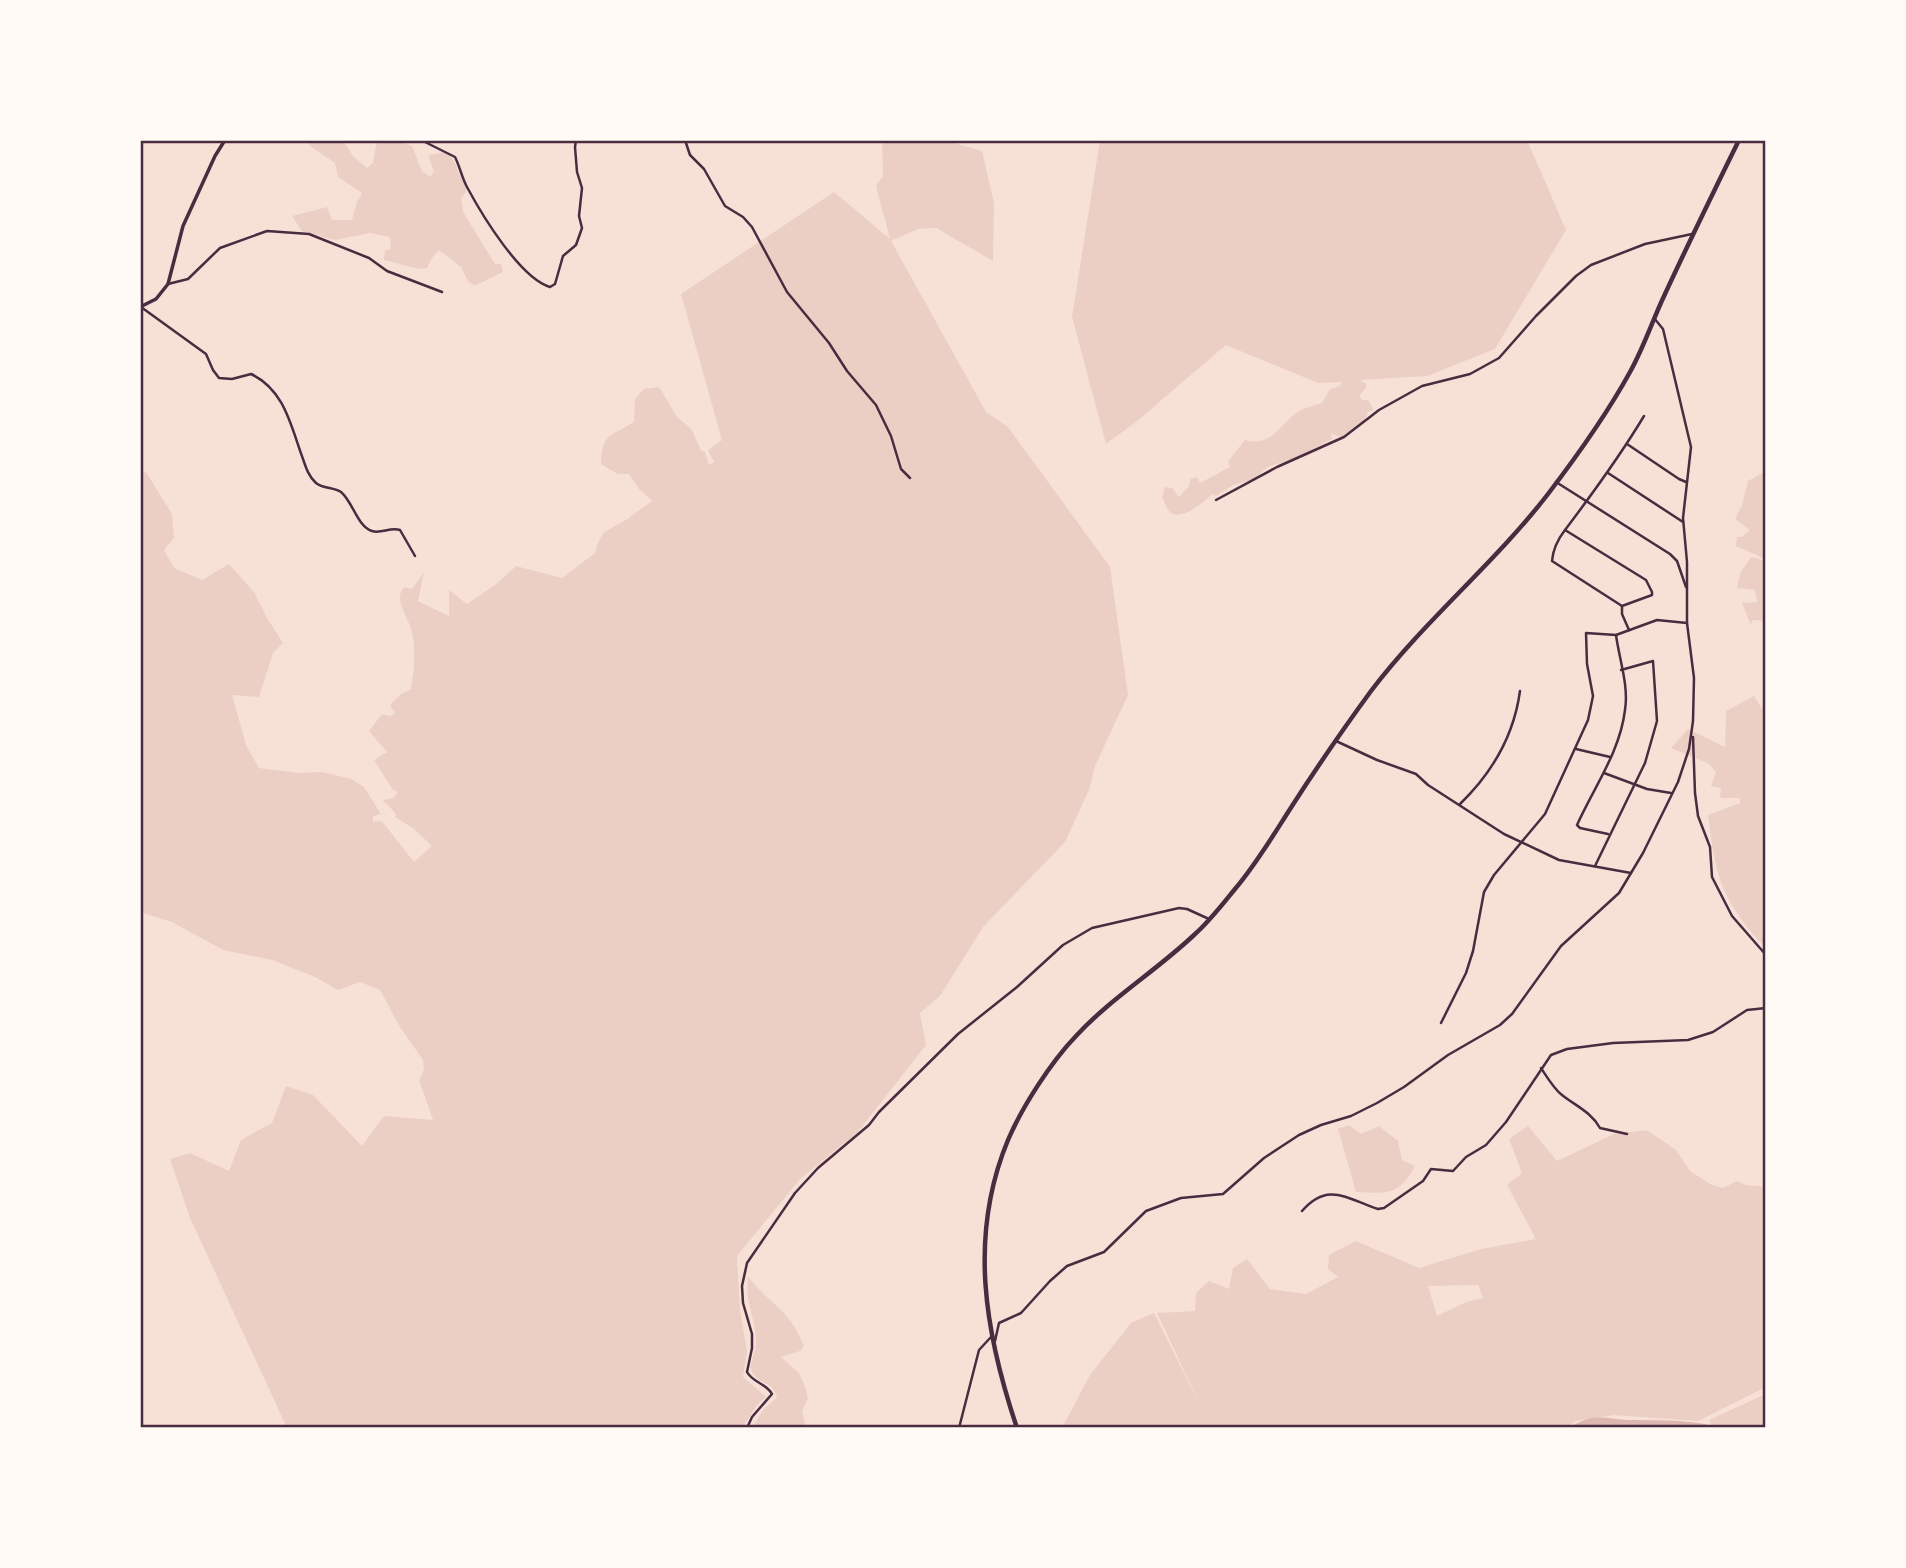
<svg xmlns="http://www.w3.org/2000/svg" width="1906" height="1568" viewBox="0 0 1906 1568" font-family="'DejaVu Sans',sans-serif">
	<rect width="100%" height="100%" fill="#f7e1d7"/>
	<g fill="#ebcfc5" fill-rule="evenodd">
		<polygon points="314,140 343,140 353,156 367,168 373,163 377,140 397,140 412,146 422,171 430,177 434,171 428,155 447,152 454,161 467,190 461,199 463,212 495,264 501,264 503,272 475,286 468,281 461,267 439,250 431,259 427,268 419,269 384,260 385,250 391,249 390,237 370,233 335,240 302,231 292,216 327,207 332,220 352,220 357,202 362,193 338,177 335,163 310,146 309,141"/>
		<path d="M882,140H944L982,151L994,203L993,261L936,228L918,229L891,241L986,412L1008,427L1110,567L1128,695L1095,766L1089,790L1065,842L983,927L940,996L920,1013L926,1045L857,1133L800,1179L737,1256L740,1310L747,1351L743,1377L766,1397L757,1405L742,1428H287L190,1218L170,1159L190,1153L229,1171L241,1140L272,1123L286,1086L313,1095L362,1146L384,1116L433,1120L419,1080L424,1069L423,1060L400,1027L380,990L360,982L338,990L315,977L272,960L223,950L172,922L140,912V473L146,472L172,514L174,538L164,550L174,568L202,580L229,564L254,592L267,618L283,643L273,653L259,697L232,695L246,745L259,768L299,773L322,772L351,779L364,787L381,814L373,816V822L381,821L385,825L414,862L432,846L413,828L395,817L396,814L383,800L394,798L398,792L393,790L374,760L387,752L369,731L382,714L390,716L395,713L390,705L401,694L411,689C414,670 416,652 412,633C410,619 392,600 404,587L412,589L424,572L418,601L449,616V590L467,604L495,585L516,566L562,578L595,553L598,543L604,532L626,520L652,501L639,489L629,474H618L601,464C602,432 611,437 634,422L635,399L644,389L659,387L677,417L692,430L701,451L705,452L709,465L714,462L708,450L722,440L681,294L834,192L890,239L876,186L883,176Z"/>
		<path d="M1100,140H1527L1566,230L1495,349L1427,376L1361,380L1366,384V388L1359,396L1362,400H1368L1374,410L1368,412C1365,424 1351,431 1340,437L1331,433L1332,439L1297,458L1267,467L1255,479L1233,485L1216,496L1212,494C1205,501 1182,521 1171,513C1167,510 1164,501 1162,497L1165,487L1172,488L1179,497L1189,486L1190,479L1197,477L1200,483L1230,467L1228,461L1245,440C1275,447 1280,422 1301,410C1307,407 1316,405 1322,403L1330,389L1340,386L1342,382L1318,383L1226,345L1136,422L1106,444L1072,317Z"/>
		<polygon points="1766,471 1766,556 1763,558 1736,546 1737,537 1742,537 1750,530 1735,519 1742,505 1748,481"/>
		<polygon points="1751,557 1763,560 1766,558 1766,621 1752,620 1751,625 1742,603 1757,602 1755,590 1737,588 1741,572"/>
		<path d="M1754,696L1766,715V948C1749,931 1731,908 1722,885C1714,864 1711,838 1708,815L1740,803V798H1720L1721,788L1711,786L1716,772L1709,764L1671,748L1688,729L1725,747L1726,711Z"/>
		<path d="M1349,1125L1361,1134L1379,1126L1398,1141L1402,1160L1415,1166C1400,1195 1387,1194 1356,1192L1338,1129Z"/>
		<path d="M1528,1126L1557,1161L1614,1134L1647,1130L1676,1150L1690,1171L1710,1184L1723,1188L1737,1181L1746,1185L1761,1186L1766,1193V1387L1698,1421L1614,1415L1575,1421L1566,1428H1062L1090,1375L1131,1323L1154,1313L1202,1409L1157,1313L1195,1311L1196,1293L1209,1281L1229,1289L1233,1268L1247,1259L1270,1289L1306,1294L1338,1277L1328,1269L1329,1255L1356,1241L1419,1268L1481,1249L1536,1239L1507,1185L1522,1173L1509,1139ZM1478,1285L1483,1298L1466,1302L1437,1316L1428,1286Z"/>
		<path d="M748,1277C770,1304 790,1310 804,1346L800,1351L781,1357L799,1373L806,1389L808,1398L802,1411L806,1428H752L763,1410L777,1397C772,1381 763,1386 754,1375C746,1367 756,1353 756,1343C757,1319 744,1305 748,1277Z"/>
		<polygon points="1766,1394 1766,1428 1714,1428 1709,1420"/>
	</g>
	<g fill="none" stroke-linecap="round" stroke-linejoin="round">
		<path stroke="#dcb8b0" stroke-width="8" d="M1577,1428C1597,1416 1611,1424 1631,1424C1656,1424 1680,1424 1704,1428"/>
		<g stroke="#4a2c40" stroke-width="2.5">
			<path d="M421,140L455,157C460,167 462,178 467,187C482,215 520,278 550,287L555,284L563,256L576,245L582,228L579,216L582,188L577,172L575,147L576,140"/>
			<polyline points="685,140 690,155 704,169 725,206 743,217 752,227 787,292 829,343 847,371 876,405 891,436 901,469 910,478"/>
			<polyline points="168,284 188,279 220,248 267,231 309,234 369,258 387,271 442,292"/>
			<path d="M141,307L206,354L213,370L219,378L232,379L251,374C285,390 291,427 303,459C306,468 309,477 316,483C323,489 334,487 341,492C353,502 357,526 372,531C381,534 390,527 400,530L415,556"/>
			<polyline points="1627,444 1679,479 1686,482"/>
			<polyline points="1608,473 1683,522"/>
			<polyline points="1556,482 1670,554 1677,561 1686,587"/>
			<polyline points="1216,500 1277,467 1344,437 1379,410 1422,386 1470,374 1499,358 1536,316 1576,276 1591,265 1645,244 1692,234"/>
			<path d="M1565,530L1646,580L1652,592V595L1622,606L1552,561C1553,549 1558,539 1565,530C1593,493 1620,456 1644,416"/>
			<polyline points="1622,607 1622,614 1629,630"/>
			<polyline points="1693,737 1695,793 1698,816 1710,847 1712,877 1732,916 1766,955"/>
			<polyline points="1336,741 1377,760 1416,774 1428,785 1504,834 1559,860 1631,873"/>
			<polyline points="1576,749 1610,757"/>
			<polyline points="1604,773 1647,789 1671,793"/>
			<path d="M1460,804C1492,773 1514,735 1520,691"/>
			<path d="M1608,834L1580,828L1577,825C1594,787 1620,752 1625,710C1629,686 1619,658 1616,635"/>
			<polyline points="1595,866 1645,763 1657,721 1653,661 1621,670"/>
			<polyline points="1441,1023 1466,973 1473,951 1484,892 1494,875 1545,814 1588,720 1593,696 1587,664 1586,633 1616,635 1657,620 1687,623"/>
			<path d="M1541,1068C1547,1077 1554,1089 1562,1095C1576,1106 1591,1112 1600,1128L1627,1134"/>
			<path d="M1302,1211C1328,1181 1347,1199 1378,1209L1384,1208L1423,1181L1431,1169L1453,1171L1466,1157L1486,1145L1506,1122L1551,1055L1567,1049L1613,1043L1688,1040L1713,1032L1747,1010L1766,1008"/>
			<polyline points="995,1341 999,1323 1021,1313 1050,1281 1067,1266 1104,1252 1146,1211 1181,1198 1223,1194 1264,1158 1299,1135 1321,1125 1351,1116 1377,1103 1404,1087 1448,1055 1500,1025 1512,1014 1561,946 1619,893 1643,853 1678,782 1689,749 1693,721 1694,678 1687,623 1687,562 1683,518 1691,447 1663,329 1654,318"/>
			<polyline points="902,1427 903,1428"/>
			<path d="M747,1428L752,1417L772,1394C766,1383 753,1383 747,1372L752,1348V1334L743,1303L742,1286L747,1263L795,1193L818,1168L869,1125L879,1112L958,1034L1017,987L1063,945L1092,928L1179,908L1187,909L1209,919"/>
			<polyline points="959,1428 979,1350 991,1337"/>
		</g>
		<polyline stroke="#4a2c40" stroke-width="3.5" points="140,307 156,299 168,284 183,226 215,156 225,140"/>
		<path stroke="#4a2c40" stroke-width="4.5" d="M1017,1428C985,1333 968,1236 1008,1140C1022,1107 1051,1062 1076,1036C1111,998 1156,971 1194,935C1209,922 1222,905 1235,889C1257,863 1274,834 1292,806C1317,767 1344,728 1371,691C1425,620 1494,564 1548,494C1577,456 1607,414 1630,372C1644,347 1653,319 1665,294C1689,242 1714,191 1739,140"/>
	</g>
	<rect width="1906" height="1568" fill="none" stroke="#fffaf5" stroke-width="284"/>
	<rect x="142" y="142" width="1622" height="1284" fill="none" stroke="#4a2c40" stroke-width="2.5"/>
</svg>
